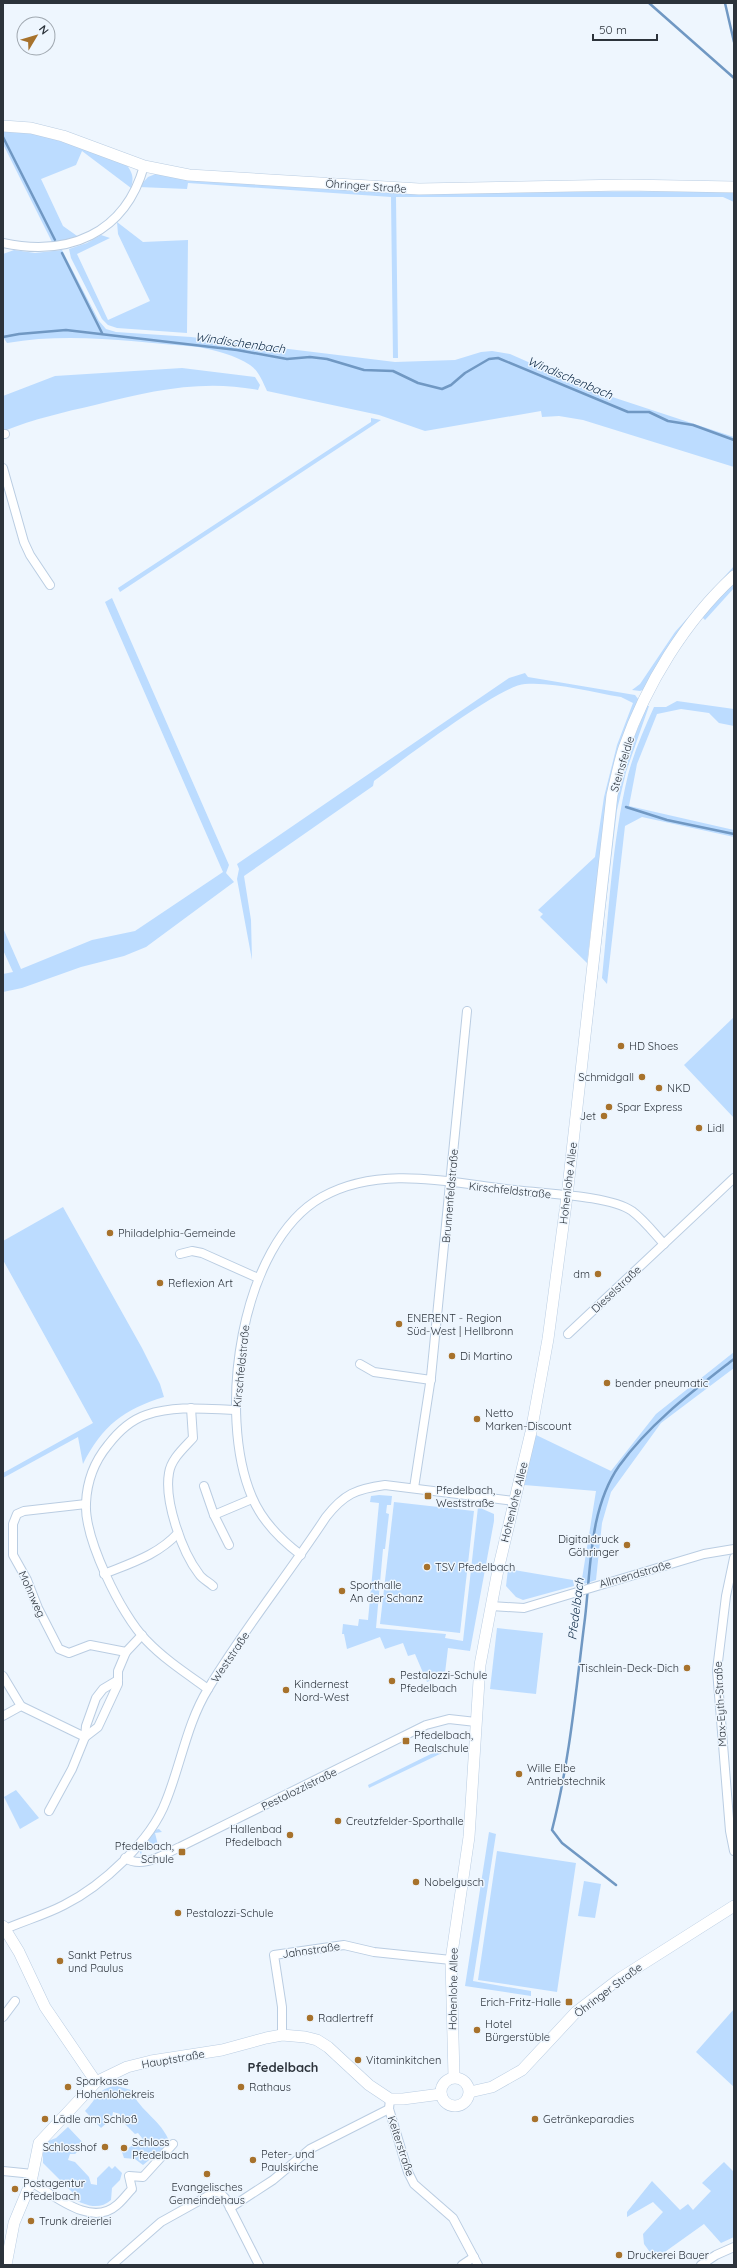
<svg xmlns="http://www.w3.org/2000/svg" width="737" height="2268" viewBox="0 0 737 2268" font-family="Quicksand,sans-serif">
	<rect width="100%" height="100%" fill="#eef6fe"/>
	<g fill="#bcdcff">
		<path d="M3,128C48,135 84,148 126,164C133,173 134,178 131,188L82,151L76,165L41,179L63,226L80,238L52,242L3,144Z"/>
		<polygon points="158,173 395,192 734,191 734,202 723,197 396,197 398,358 393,358 391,197 188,183 187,189 139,187 148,177"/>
		<polygon points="117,222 143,242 188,240 187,333 117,328 108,325 102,319 71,258 69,249 87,243 101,235 110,238 77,254 108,320 150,301 118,234"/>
		<path d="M14,250L35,253L62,250L99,321L106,329L116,332L191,337L395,362L455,360L481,352L492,351L510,354L594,391L734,437V467L583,420L559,416L542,417L541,411L425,431L379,415L267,391C263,382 258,370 250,365C235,355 215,350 198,347C135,342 71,332 7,343L3,337V254Z"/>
		<path d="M182,368L255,377L260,385L258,390C202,379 150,391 95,405C64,412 34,419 4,431L3,429V396L55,376Z"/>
		<polygon points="371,418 381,420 120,592 118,588 371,422"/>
		<polygon points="734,566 734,571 646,689 640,691 632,690 640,684 675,632"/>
		<polygon points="734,582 734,588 705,620 702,617"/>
		<polygon points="112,598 229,865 226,873 234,882 146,947 124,956 81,967 22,988 3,992 3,974 13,972 3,950 3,928 21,969 92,940 135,931 223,872 105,602"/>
		<path d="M525,673L528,677L635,695L639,700L599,863L587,963L540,917L543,914L538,910L595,857L604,797L617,745L633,703L621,697C590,692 556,682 525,684C500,685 400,762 374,781L373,786L244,876L251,920L252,960L237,879L239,869L237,864L509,678Z"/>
		<path d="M677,701L734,709V726L719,723L709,713L681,709L657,714L637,764L629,806L734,830V837L642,817L625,826L607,984L602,978C609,911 612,841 628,775C634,752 644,729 654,707H666Z"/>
		<polygon points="647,706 649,706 626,772 617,810 589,1048 617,795 630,747"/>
		<polygon points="734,1017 734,1118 684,1065"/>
		<path d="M63,1207L142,1348L160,1384L164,1397C124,1409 102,1426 83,1464L78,1437L3,1478V1473L93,1423L3,1260V1241Z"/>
		<polygon points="734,1352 734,1368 661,1423 611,1492 602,1523 596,1580 581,1585 596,1491 524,1485 534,1434 611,1471 656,1414"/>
		<polygon points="379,1495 392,1496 391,1505 387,1505 386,1513 389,1514 385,1549 383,1549 376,1628 446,1634 445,1638 463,1641 478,1507 494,1514 494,1521 470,1651 448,1648 445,1673 427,1682 415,1654 408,1656 403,1643 385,1649 380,1637 347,1649 344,1634 342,1634 343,1624 358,1626 359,1619 368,1620 379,1503 370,1502 371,1496"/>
		<polygon points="394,1502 474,1511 460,1633 380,1624"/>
		<polygon points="508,1569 573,1580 574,1586 523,1600 516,1597 506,1586"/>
		<polygon points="497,1628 543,1633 536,1694 490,1689"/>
		<polygon points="441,1749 442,1753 369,1788 368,1785"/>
		<polygon points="16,1790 39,1818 20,1829 4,1797"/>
		<polygon points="159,1829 162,1832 155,1833 158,1845 142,1850 141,1855 139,1849 154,1830"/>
		<polygon points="489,1832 496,1834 473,1981 531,1991 531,1996 465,1986"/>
		<polygon points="497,1851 576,1863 557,1992 478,1980"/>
		<polygon points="584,1881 601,1884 595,1918 578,1916"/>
		<polygon points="734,2009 734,2087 696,2052"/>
		<path d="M117,2086L131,2090C141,2113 161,2119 170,2143L143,2165L135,2159L124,2158L122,2152L141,2140L142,2138L138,2133L135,2134L120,2119V2114L113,2112L112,2118L101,2128L85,2111C97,2099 98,2087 117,2086Z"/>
		<path d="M68,2127L85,2145L75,2154H70L68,2160L75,2162L89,2177L91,2184L97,2185V2178L109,2166L112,2169L115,2166L122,2173L120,2180L112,2188L111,2200C99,2211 84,2205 72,2198L74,2194L43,2163V2153L48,2141L56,2138Z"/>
		<polygon points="724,2162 734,2172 734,2237 721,2243 704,2224 655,2259 644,2244 643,2234 663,2212 653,2202 627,2217 627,2212 652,2181 680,2210 688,2204 693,2210 711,2191 702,2183"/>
	</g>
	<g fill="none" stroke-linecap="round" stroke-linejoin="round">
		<g stroke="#7098c3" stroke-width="2.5">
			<polyline points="649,3 734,78"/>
			<polyline points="725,3 734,42"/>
			<polyline points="3,137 55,240"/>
			<polyline points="62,253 102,333"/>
			<polyline points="3,337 19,334 66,330 237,350 287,359 310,357 327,359 364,370 393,371 418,383 442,389 451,385 465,373 489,359 498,358 628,412 649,412 668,421 693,425 734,440"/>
			<polyline points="626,807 667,820 734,834"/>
			<path d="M616,1885L562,1843L552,1830C570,1760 576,1689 585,1618C591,1568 589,1509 619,1466C650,1423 693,1391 734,1359"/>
		</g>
		<g stroke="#bacde2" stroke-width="10">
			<g id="street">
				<path d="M3,243C68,257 125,234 144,166"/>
				<polyline points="3,434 5,434"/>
				<polyline points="3,468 24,542 30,555 50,585"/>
				<polyline points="180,1254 192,1251 202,1253 258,1278"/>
				<polyline points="568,1334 734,1178"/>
				<polyline points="360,1364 374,1372 431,1380"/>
				<path d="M191,1408L193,1438C184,1448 171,1459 169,1473C164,1501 182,1552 199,1574C202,1579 209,1582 213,1586"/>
				<polyline points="204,1486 214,1515 252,1499"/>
				<polyline points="414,1488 431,1377 467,1011"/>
				<polyline points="86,1504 24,1511 17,1514 13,1524 13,1555 27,1580 38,1608 59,1649 69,1653 90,1645 126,1652"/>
				<polyline points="214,1515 229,1545"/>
				<path d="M301,1555C281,1540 262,1521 252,1497C217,1416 239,1244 322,1197C381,1164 451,1183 515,1190C544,1194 609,1195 632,1211C644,1220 654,1233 664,1244"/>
				<polyline points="734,1558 726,1596 717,1670 730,1831 734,1851"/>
				<path d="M104,1574C131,1563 158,1555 178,1533"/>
				<polyline points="491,1606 524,1608 704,1554 734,1549"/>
				<polyline points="3,1676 21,1706"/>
				<path d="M208,1689C187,1674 164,1659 146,1640C121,1615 84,1538 86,1503C87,1480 94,1462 108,1445C118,1432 131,1420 146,1415C176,1405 206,1409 236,1410"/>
				<polyline points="3,1716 21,1706 85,1737"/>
				<polyline points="85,1737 98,1727 118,1684 118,1671 126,1652 142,1635"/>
				<polyline points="49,1811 72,1769 85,1737 86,1726 96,1698 103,1689 118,1680"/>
				<path d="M125,1858C143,1869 162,1855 180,1847L426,1725L449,1719L476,1722"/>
				<path d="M3,1930C23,1921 45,1915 64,1905C102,1886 151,1841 166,1801C181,1764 187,1723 208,1689C244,1629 288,1575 326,1517C344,1494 356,1489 385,1485L514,1501"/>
				<polyline points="3,2017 15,2001"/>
				<polyline points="282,2035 282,2007 274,1955 344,1945 374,1952 451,1960"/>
				<polyline points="390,2099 389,2109 408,2172 414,2184 453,2218 478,2265"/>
				<polyline points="3,2171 33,2174"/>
				<path d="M31,2182C54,2195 91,2228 117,2205C123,2200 127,2194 132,2189L129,2176L143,2177L173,2144"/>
				<polyline points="230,2208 273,2180 310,2149 389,2109"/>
				<polyline points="112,2265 161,2222 215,2192 219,2192 225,2198 259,2265"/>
				<polyline points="462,2265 474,2257"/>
				<polyline points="701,2265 716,2255 734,2247"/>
			</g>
		</g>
		<g stroke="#bacde2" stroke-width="12">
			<g id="secondary">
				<polyline points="3,126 31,128 63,136 144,166 189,175 419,189 626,185 734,187"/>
				<polyline points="3,1926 19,1952 45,2007 96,2082"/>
				<path d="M454,2077L451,1960L469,1837L480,1665L498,1570L531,1432L548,1339L567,1196L612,795C616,779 619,763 624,748C646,685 685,621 734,576"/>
				<circle cx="455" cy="2092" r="14"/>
				<polyline points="470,2092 492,2087 522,2070 576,2012 619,1979 734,1906"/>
				<polyline points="6,2265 14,2223 31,2182 39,2143 96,2082 127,2067 151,2061 222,2050 266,2038 282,2035 305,2037 317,2040 328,2047 369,2085 390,2099 403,2099 441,2094"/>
			</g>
		</g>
		<use href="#street" stroke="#fff" stroke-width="8"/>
		<use href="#secondary" stroke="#fff" stroke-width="11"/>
	</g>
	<g fill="#a7722c" stroke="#eef6fe" stroke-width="1.5">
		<circle cx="621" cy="1046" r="4"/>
		<circle cx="642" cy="1077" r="4"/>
		<circle cx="659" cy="1088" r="4"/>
		<circle cx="609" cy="1107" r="4"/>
		<circle cx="604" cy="1116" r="4"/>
		<circle cx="699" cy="1128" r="4"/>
		<circle cx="110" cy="1233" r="4"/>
		<circle cx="598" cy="1274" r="4"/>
		<circle cx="160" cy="1283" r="4"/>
		<circle cx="399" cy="1324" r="4"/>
		<circle cx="452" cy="1356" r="4"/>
		<circle cx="607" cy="1383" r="4"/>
		<circle cx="477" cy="1419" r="4"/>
		<rect x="424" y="1492" width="8" height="8" rx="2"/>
		<circle cx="627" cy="1545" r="4"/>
		<circle cx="427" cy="1567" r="4"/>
		<circle cx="342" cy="1591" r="4"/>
		<circle cx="687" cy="1668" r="4"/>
		<circle cx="392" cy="1681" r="4"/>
		<circle cx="286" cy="1690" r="4"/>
		<rect x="402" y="1737" width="8" height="8" rx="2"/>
		<circle cx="519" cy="1774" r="4"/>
		<circle cx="338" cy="1821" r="4"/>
		<circle cx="290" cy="1835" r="4"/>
		<rect x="178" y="1848" width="8" height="8" rx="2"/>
		<circle cx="416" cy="1882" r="4"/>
		<circle cx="178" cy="1913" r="4"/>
		<circle cx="60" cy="1961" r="4"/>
		<rect x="565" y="1998" width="8" height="8" rx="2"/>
		<circle cx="310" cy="2018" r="4"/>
		<circle cx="477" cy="2030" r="4"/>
		<circle cx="358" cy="2060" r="4"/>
		<circle cx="68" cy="2087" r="4"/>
		<circle cx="241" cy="2087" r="4"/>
		<circle cx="45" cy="2119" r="4"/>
		<circle cx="535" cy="2119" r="4"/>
		<circle cx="105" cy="2147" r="4"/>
		<circle cx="124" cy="2148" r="4"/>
		<circle cx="253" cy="2160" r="4"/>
		<circle cx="207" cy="2174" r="4"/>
		<circle cx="15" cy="2189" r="4"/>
		<circle cx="31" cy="2221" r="4"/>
		<circle cx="619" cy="2255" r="4"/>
	</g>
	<g text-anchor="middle" stroke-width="3" stroke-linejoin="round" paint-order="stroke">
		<g font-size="11" fill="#2c333b" stroke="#eef6fe">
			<text transform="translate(366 186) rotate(4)" y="4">Öhringer Straße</text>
			<text transform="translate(622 764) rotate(-73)" y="4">Steinsfeldle</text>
			<text transform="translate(568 1183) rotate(-83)" y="4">Hohenlohe Allee</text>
			<text transform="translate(510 1190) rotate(6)" y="4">Kirschfeldstraße</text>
			<text transform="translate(450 1196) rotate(-85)" y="4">Brunnenfeldstraße</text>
			<text transform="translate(616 1289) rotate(-43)" y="4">Dieselstraße</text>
			<text transform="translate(241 1366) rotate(-84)" y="4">Kirschfeldstraße</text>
			<text transform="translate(514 1502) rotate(-76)" y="4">Hohenlohe Allee</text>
			<text transform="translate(635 1574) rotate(-16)" y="4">Allmendstraße</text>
			<text transform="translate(32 1594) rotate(66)" y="4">Mohnweg</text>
			<text transform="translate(230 1657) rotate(-56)" y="4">Weststraße</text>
			<text transform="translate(720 1704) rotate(-93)" y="4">Max-Eyth-Straße</text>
			<text transform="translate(299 1789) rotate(-26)" y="4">Pestalozzistraße</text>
			<text transform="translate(311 1950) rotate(-8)" y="4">Jahnstraße</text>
			<text transform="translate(453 1989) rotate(-89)" y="4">Hohenlohe Allee</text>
			<text transform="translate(608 1990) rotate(-37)" y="4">Öhringer Straße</text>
			<text transform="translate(173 2059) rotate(-10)" y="4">Hauptstraße</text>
			<text transform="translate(401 2146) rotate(72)" y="4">Kelterstraße</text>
		</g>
		<g font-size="11" fill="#2c333b" stroke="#eef6fe" text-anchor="start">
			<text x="629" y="1050">HD Shoes</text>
			<text x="634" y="1081" text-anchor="end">Schmidgall</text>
			<text x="667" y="1092">NKD</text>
			<text x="617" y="1111">Spar Express</text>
			<text x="596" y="1120" text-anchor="end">Jet</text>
			<text x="707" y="1132">Lidl</text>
			<text x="118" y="1237">Philadelphia-Gemeinde</text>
			<text x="590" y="1278" text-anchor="end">dm</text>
			<text x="168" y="1287">Reflexion Art</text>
			<text x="407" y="1322">ENERENT - Region<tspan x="407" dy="13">Süd-West | Hellbronn</tspan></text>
			<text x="460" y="1360">Di Martino</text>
			<text x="615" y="1387">bender pneumatic</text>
			<text x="485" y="1417">Netto<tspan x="485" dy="13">Marken-Discount</tspan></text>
			<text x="436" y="1494">Pfedelbach,<tspan x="436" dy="13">Weststraße</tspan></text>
			<text x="619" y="1543" text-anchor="end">Digitaldruck<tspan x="619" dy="13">Göhringer</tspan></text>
			<text x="435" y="1571">TSV Pfedelbach</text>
			<text x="350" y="1589">Sporthalle<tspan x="350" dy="13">An der Schanz</tspan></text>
			<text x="679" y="1672" text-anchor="end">Tischlein-Deck-Dich</text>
			<text x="400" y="1679">Pestalozzi-Schule<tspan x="400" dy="13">Pfedelbach</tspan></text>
			<text x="294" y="1688">Kindernest<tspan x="294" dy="13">Nord-West</tspan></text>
			<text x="414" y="1739">Pfedelbach,<tspan x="414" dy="13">Realschule</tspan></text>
			<text x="527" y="1772">Wille Elbe<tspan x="527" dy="13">Antriebstechnik</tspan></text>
			<text x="346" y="1825">Creutzfelder-Sporthalle</text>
			<text x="282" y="1833" text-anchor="end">Hallenbad<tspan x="282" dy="13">Pfedelbach</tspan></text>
			<text x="174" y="1850" text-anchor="end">Pfedelbach,<tspan x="174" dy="13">Schule</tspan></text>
			<text x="424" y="1886">Nobelgusch</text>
			<text x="186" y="1917">Pestalozzi-Schule</text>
			<text x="68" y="1959">Sankt Petrus<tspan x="68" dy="13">und Paulus</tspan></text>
			<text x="561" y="2006" text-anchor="end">Erich-Fritz-Halle</text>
			<text x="318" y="2022">Radlertreff</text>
			<text x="485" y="2028">Hotel<tspan x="485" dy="13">Bürgerstüble</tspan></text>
			<text x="366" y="2064">Vitaminkitchen</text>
			<text x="76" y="2085">Sparkasse<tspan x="76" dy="13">Hohenlohekreis</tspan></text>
			<text x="249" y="2091">Rathaus</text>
			<text x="53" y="2123">Lädle am Schloß</text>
			<text x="543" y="2123">Getränkeparadies</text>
			<text x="132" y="2146">Schloss<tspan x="132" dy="13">Pfedelbach</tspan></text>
			<text x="97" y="2151" text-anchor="end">Schlosshof</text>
			<text x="261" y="2158">Peter- und<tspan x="261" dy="13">Paulskirche</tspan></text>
			<text x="23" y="2187">Postagentur<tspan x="23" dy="13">Pfedelbach</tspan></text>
			<text x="207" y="2191" text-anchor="middle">Evangelisches<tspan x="207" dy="13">Gemeindehaus</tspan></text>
			<text x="39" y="2225">Trunk dreierlei</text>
			<text x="627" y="2259">Druckerei Bauer</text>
		</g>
		<g font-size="12" font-style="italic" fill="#112d49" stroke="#eef6fe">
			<text transform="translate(240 343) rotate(8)" y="4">Windischenbach</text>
			<text transform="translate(570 378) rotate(23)" y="4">Windischenbach</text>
			<text transform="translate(576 1609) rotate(-83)" y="4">Pfedelbach</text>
		</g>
		<g font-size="13" font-weight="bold" fill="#2c333b" stroke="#eef6fe">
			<text x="283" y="2072">Pfedelbach</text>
		</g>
	</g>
	<rect width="737" height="2268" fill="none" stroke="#2c333b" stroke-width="8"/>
	<g transform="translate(36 36) rotate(52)"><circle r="19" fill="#eef6fe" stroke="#a0a8b0"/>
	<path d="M0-3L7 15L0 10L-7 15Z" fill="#a7722c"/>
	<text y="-6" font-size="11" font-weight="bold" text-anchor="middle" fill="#2c333b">N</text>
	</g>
	<path d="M593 34v6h64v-6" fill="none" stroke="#2c333b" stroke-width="2"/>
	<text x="599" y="34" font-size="12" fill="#2c333b" stroke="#eef6fe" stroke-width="3" paint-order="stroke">50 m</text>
</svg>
